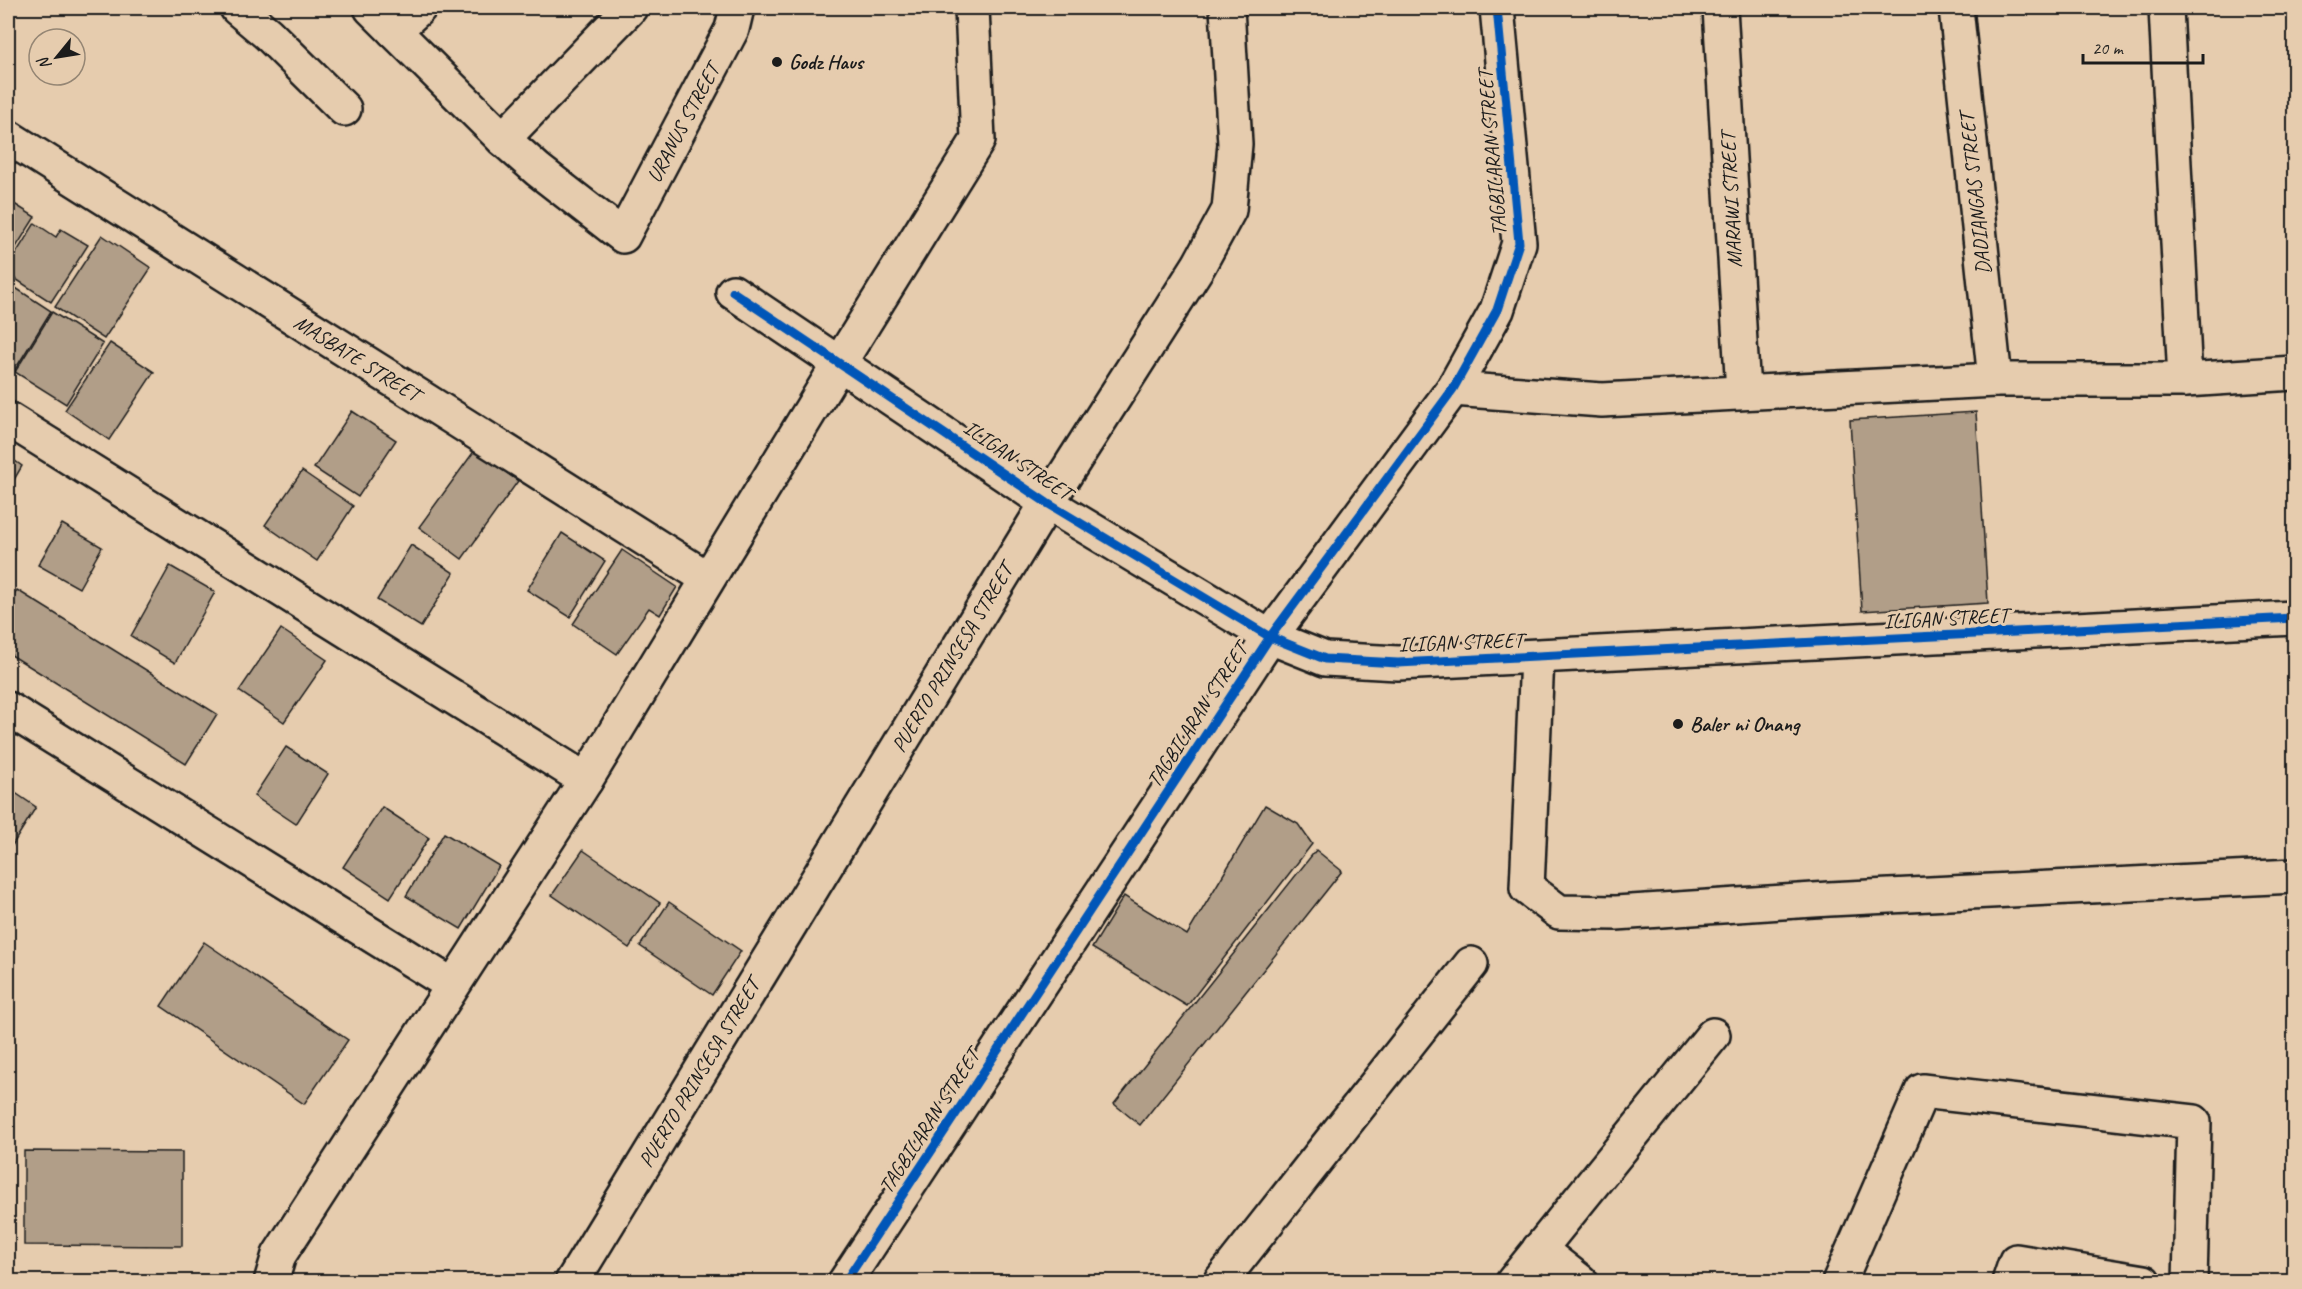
<svg xmlns="http://www.w3.org/2000/svg" width="2302" height="1289" viewBox="0 0 2302 1289" font-family="Caveat,sans-serif">
	<rect width="100%" height="100%" fill="#e6ccae"/>
	<filter id="ink" filterUnits="userSpaceOnUse"><feTurbulence type="fractalNoise" baseFrequency=".0167" numOctaves="2"/><feDisplacementMap in="SourceGraphic" scale="12" xChannelSelector="R" yChannelSelector="G"/><feConvolveMatrix kernelMatrix="1 2 1 2 8 2 1 2 1" color-interpolation-filters="sRGB"/></filter>
	<g filter="url(#ink)">
		<g fill="#b19e88" stroke="#1c1c1c" stroke-width="1.5">
			<polygon points="8,200 35,217 8,260"/>
			<polygon points="35,223 56,237 61,229 88,245 51,302 8,274 8,266"/>
			<polygon points="102,235 151,268 104,339 55,307"/>
			<polygon points="8,283 51,311 8,381"/>
			<polygon points="52,312 103,344 66,404 15,372"/>
			<polygon points="110,343 154,372 109,440 65,410"/>
			<polygon points="352,411 396,440 358,497 314,468"/>
			<polygon points="1976,412 1988,603 1862,611 1850,420"/>
			<polygon points="475,450 518,481 462,559 419,527"/>
			<polygon points="8,456 22,466 8,490"/>
			<polygon points="302,471 353,506 317,561 265,525"/>
			<polygon points="62,524 102,547 79,588 38,565"/>
			<polygon points="562,533 605,561 570,617 527,590"/>
			<polygon points="411,545 454,573 421,627 377,600"/>
			<polygon points="622,550 677,587 660,615 649,608 617,654 573,624"/>
			<polygon points="170,566 215,592 175,663 131,636"/>
			<polygon points="17,590 217,714 186,764 8,653 8,605"/>
			<polygon points="281,629 327,660 284,722 239,691"/>
			<polygon points="286,747 328,774 296,824 254,796"/>
			<polygon points="8,788 36,807 8,852"/>
			<polygon points="1265,805 1298,824 1312,844 1187,1006 1092,948 1124,896 1187,935"/>
			<polygon points="382,807 429,838 390,898 343,867"/>
			<polygon points="444,833 499,866 461,929 406,896"/>
			<polygon points="583,850 660,903 629,948 552,895"/>
			<polygon points="1316,850 1342,871 1140,1125 1114,1104"/>
			<polygon points="669,902 741,951 712,995 640,946"/>
			<polygon points="204,942 348,1040 304,1104 161,1006"/>
			<polygon points="24,1151 182,1152 182,1246 24,1245"/>
		</g>
		<g fill="none" stroke-linecap="round" stroke-linejoin="round">
			<g stroke="#1c1c1c" stroke-width="38">
				<g id="minor">
					<polyline points="237,8 268,34 344,109"/>
					<polyline points="371,8 503,139 538,170 623,236 732,29 737,8"/>
					<polyline points="1720,8 1743,392"/>
					<polyline points="1956,8 1995,380"/>
					<polyline points="2166,8 2185,380"/>
					<polyline points="394,31 419,8"/>
					<polyline points="8,137 707,578"/>
					<polyline points="503,139 630,8"/>
					<polyline points="733,292 1047,503 1270,637 1325,659 1398,663 2294,618"/>
					<polyline points="1453,389 1602,400 1995,380 2185,380 2294,373"/>
					<polyline points="8,419 586,780"/>
					<polyline points="1537,657 1527,888 1559,912 1616,913 1829,899 2294,876"/>
					<polyline points="8,709 452,985"/>
					<polyline points="1539,1249 1581,1282"/>
					<polyline points="271,1282 279,1255 586,780 840,362 978,140 972,8"/>
					<polyline points="572,1282 1047,503 1199,265 1229,210 1235,144 1227,8"/>
					<polyline points="845,1282 1270,637 1453,389 1497,310 1519,243 1497,8"/>
					<polyline points="1220,1282 1471,964"/>
					<polyline points="1513,1282 1713,1035"/>
					<polyline points="1839,1282 1922,1091 2194,1122 2190,1282"/>
					<polyline points="2009,1282 2016,1261 2144,1282"/>
				</g>
			</g>
			<use href="#minor" stroke="#e6ccae" stroke-width="33"/>
			<g stroke="#e6ccae" stroke-width="13">
				<g id="cycleway">
					<polyline points="733,292 1047,503 1270,637 1325,659 1398,663 2294,618"/>
					<polyline points="845,1282 1270,637 1453,389 1497,310 1519,243 1497,8"/>
				</g>
			</g>
			<use href="#cycleway" stroke="#0057b8" stroke-width="9"/>
		</g>
	</g>
	<g fill="#1c1c1c" stroke="#e6ccae" stroke-width="2">
		<circle cx="777" cy="62" r="6"/>
		<circle cx="1678" cy="724" r="6"/>
	</g>
	<g text-anchor="middle" stroke-width="6" stroke-linejoin="round" paint-order="stroke">
		<g font-size="21" font-weight="bold" fill="#1c1c1c" stroke="#e6ccae" text-anchor="start">
			<text x="789" y="69">Godz Haus</text>
			<text x="1690" y="731">Baler ni Onang</text>
		</g>
		<g font-size="21" fill="#1c1c1c" stroke="#e6ccae">
			<text transform="translate(683 123) rotate(-62)" y="7">URANUS STREET</text>
			<text transform="translate(1492 153) rotate(-95)" y="7">TAGBILARAN STREET</text>
			<text transform="translate(1975 194) rotate(-96)" y="7">DADIANGAS STREET</text>
			<text transform="translate(1731 200) rotate(-93)" y="7">MARAWI STREET</text>
			<text transform="translate(357 358) rotate(32)" y="7">MASBATE STREET</text>
			<text transform="translate(1018 460) rotate(34)" y="7">ILIGAN STREET</text>
			<text transform="translate(1946 618) rotate(-3)" y="7">ILIGAN STREET</text>
			<text transform="translate(1461 642) rotate(-2)" y="7">ILIGAN STREET</text>
			<text transform="translate(952 658) rotate(-59)" y="7">PUERTO PRINSESA STREET</text>
			<text transform="translate(1197 715) rotate(-57)" y="7">TAGBILARAN STREET</text>
			<text transform="translate(699 1073) rotate(-59)" y="7">PUERTO PRINSESA STREET</text>
			<text transform="translate(929 1121) rotate(-57)" y="7">TAGBILARAN STREET</text>
		</g>
	</g>
	<rect width="2302" height="1289" fill="none" stroke="#e6ccae" stroke-width="30"/>
	<rect x="15" y="15" width="2272" height="1259" fill="none" stroke="#1c1c1c" stroke-width="2" filter="url(#ink)"/>
	<g transform="translate(57 57) rotate(240)"><circle r="28" fill="#e6ccae" stroke="#958674" stroke-width="1.5"/>
	<path d="M0-4.5L10 22L0 15L-10 22Z" fill="#1c1c1c"/>
	<text y="-9" font-size="16" font-weight="bold" text-anchor="middle" fill="#1c1c1c">N</text>
	</g>
	<path d="M2083 54v9h120v-9" fill="none" stroke="#1c1c1c" stroke-width="3"/>
	<text x="2092" y="54" font-size="18" fill="#1c1c1c" stroke="#e6ccae" stroke-width="4.5" paint-order="stroke">20 m</text>
</svg>
